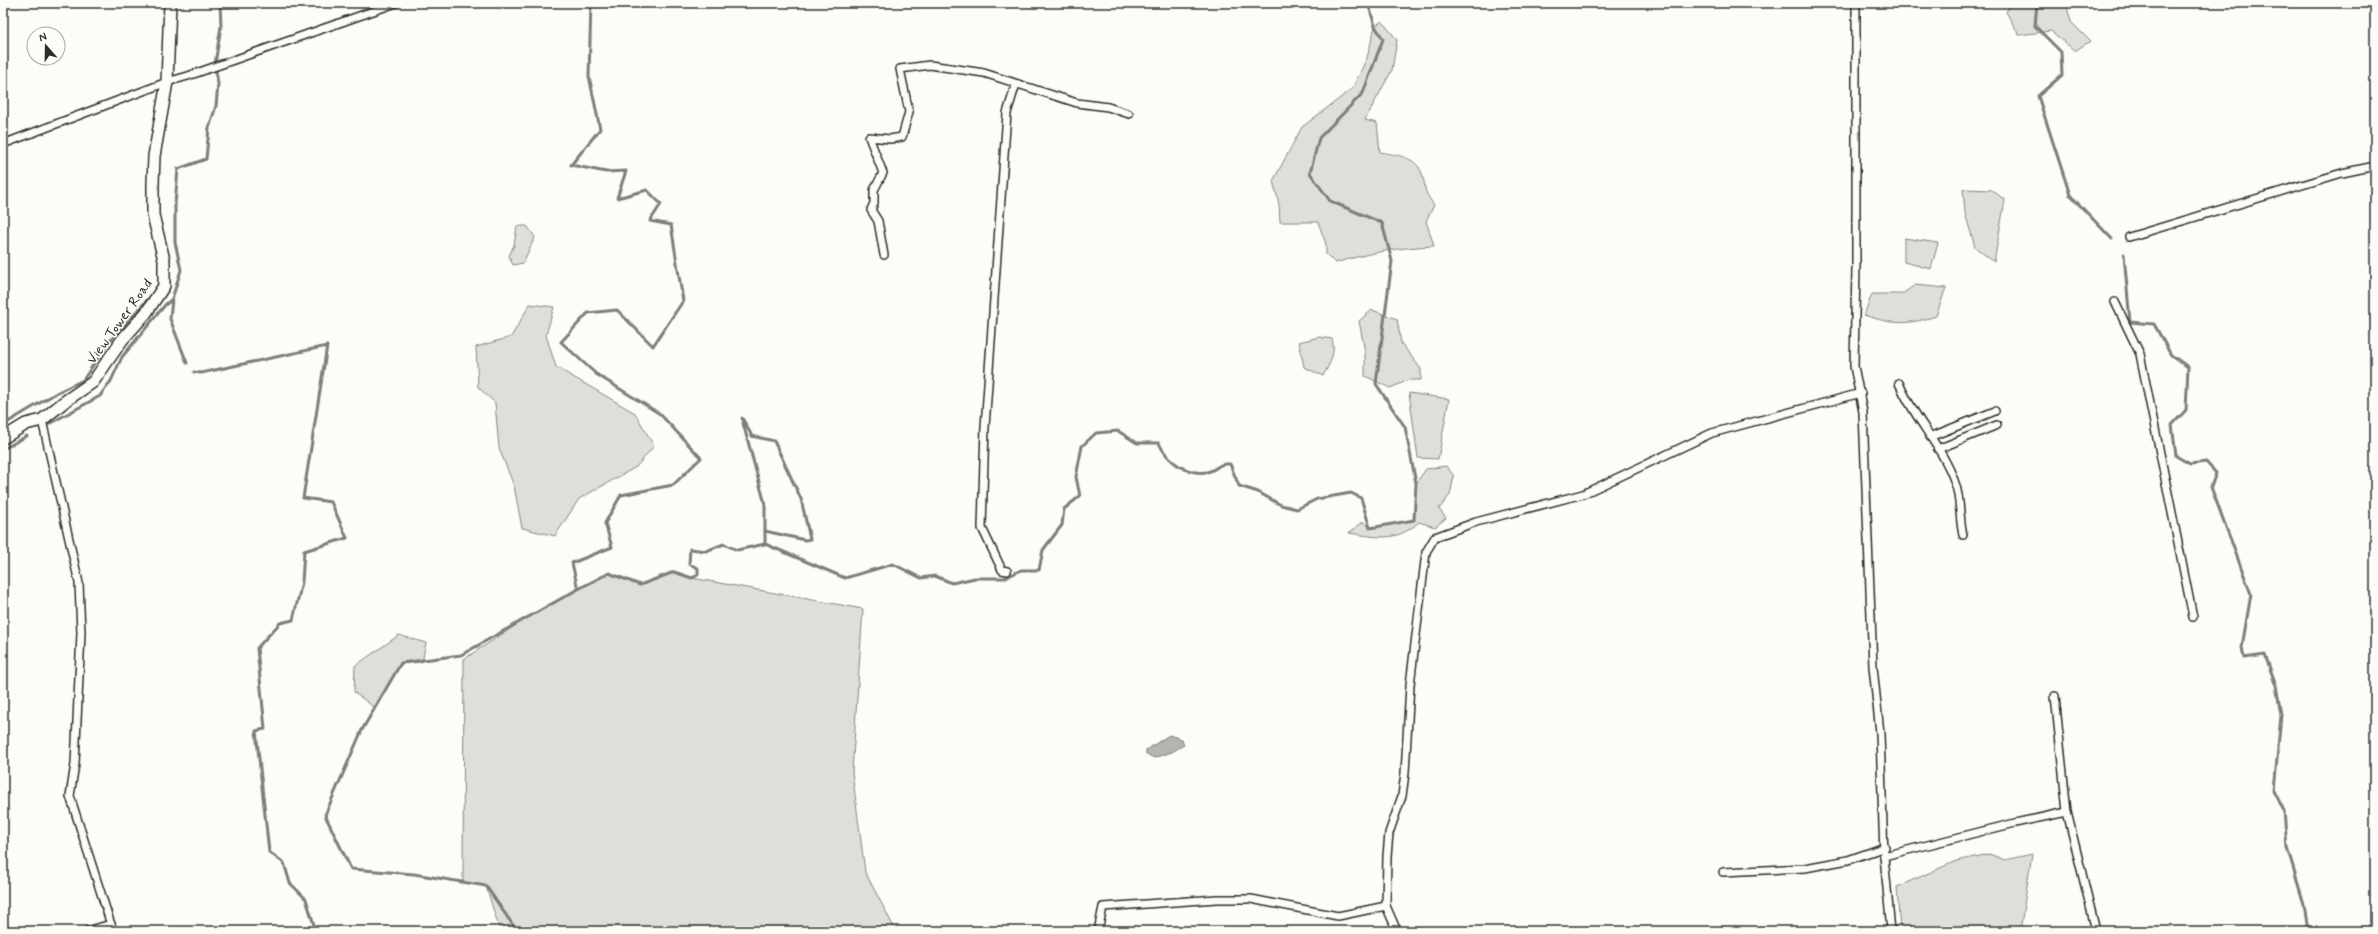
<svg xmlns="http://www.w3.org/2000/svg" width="2378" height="934" viewBox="0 0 2378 934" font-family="Mynerve,sans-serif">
	<rect width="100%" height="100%" fill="#fdfcf7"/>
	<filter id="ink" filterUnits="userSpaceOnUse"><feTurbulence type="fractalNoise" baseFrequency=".025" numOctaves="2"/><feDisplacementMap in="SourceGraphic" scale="8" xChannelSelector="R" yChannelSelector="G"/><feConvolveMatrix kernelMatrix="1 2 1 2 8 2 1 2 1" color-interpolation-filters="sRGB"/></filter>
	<g filter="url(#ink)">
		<g fill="#dfdeda" stroke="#858482">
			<polygon points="2011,3 2066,3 2071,22 2090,41 2075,51 2051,31 2019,35 2006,12"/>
			<path d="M1382,21L1397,40L1392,70L1365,120L1377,123L1380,152C1395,155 1417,156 1422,174C1427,190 1422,189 1434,205L1426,221L1434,246C1400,247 1368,253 1335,263L1326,254V244L1318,222H1280L1279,204L1273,181L1302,127L1352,89L1367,58L1375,26Z"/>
			<polygon points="1963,189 1992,190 2005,200 1994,262 1975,247 1965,213"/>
			<polygon points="517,226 527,226 535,237 523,263 513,265 509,256 514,245"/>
			<polygon points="1904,238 1938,243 1931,269 1904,262"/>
			<path d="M1915,285L1946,288L1936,316C1907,325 1894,325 1864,315L1872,294H1902Z"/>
			<polygon points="530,304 554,307 546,335 556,367 635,413 654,446 636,467 579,499 555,536 522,528 514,486 499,448 495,403 478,387 476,347 511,337"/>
			<polygon points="1372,310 1397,319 1401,343 1421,369 1421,380 1409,380 1390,388 1365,376 1365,352 1359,321"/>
			<path d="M1319,337L1332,339C1336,354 1330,363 1323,376L1304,367L1299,342Z"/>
			<polygon points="1409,393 1449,399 1438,459 1418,458"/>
			<path d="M1446,466L1454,476L1450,495L1439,509L1446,518L1435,527L1419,522C1396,543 1377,537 1349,533L1363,522L1371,528L1414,520L1416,483L1426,469Z"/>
			<polygon points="674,572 692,578 863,609 852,772 865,872 896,931 500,931 486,886 463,882 464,659 524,620 609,573 640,585"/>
			<polygon points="399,635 426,643 422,662 401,664 375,708 354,692 355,666"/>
			<polygon points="1989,854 2005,860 2032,854 2020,931 1900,931 1897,887 1956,861"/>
		</g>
		<polygon fill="#b5b4b1" stroke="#7e7d7b" points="1169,735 1182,739 1184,745 1172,752 1154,758 1146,754 1146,750"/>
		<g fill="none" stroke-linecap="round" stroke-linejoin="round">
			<g stroke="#7e7d7b" stroke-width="3">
				<polyline points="2037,3 2035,26 2061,52 2062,75 2038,96 2070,195 2112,239"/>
				<polyline points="2124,254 2130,322 2154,324 2171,355 2188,367 2186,410 2172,425 2176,456 2190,464 2206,462 2216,473 2211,487 2251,594 2242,647 2244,658 2265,655 2276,685 2281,715 2274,791 2284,811 2287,848 2304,904 2308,931"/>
				<polyline points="172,299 170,319 187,363"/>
				<polyline points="194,372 201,373 327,346 303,498 331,502 347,538 304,551 302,582 293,620 280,623 257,648 265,729 256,731 269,852 284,863 290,883 306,899 316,931"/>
				<polyline points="742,418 752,436 774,441 801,499 810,539 805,540 765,531"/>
				<polyline points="743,423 765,504 765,544"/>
				<polyline points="3,425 58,392 83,380 108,343 148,299"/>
				<polyline points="47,425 100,396 111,381 122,357 165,305 172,299 181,270 175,242 175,204 178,169 206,159 209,128 216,106 218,84 215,64 221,26 220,3"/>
				<polyline points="3,449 27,436"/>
				<path d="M578,589L609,573L640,585L674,572L692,578L698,575V568L689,564L690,549L706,551L724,544L737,550L765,544L845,578L893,564L921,578L935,576L952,583L975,578H1005L1021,570H1039L1043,550L1062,525L1064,509L1080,496L1076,477L1082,446L1096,433L1118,431L1137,443H1159C1167,461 1186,475 1207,472C1218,470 1216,463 1230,464L1239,486L1258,492L1281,505L1297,509L1317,499L1351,493L1361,498L1370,528L1414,520L1416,483L1405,427L1376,384L1392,261L1382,223L1330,201L1310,173L1319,138L1363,93L1383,39L1375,26L1368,3"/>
				<polyline points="517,931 486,886 414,874 351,869 325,815 362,730 401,663 461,655 578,589 572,563 612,547 605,523 621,495 673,485 701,458 660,414 596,374 561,342 588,313 617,310 653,346 683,301 671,225 650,221 661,204 647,190 617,198 626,171 606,172 571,165 600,129 589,76 591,3"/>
			</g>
			<g stroke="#2b2b2b" stroke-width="10">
				<g id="street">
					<polyline points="1856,3 1856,268 1854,366 1863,412 1873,667 1880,733 1884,856 1891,931"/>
					<polyline points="3,144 167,82 188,76 396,3"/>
					<polyline points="2129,237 2342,173 2375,166"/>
					<polyline points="884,255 878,221 871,210 874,203 874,190 883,173 869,137 890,139 902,137 909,112 900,69 930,65 984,73 1077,103 1108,107 1129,114"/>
					<polyline points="2115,302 2140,354 2193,617"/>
					<path d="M1899,383C1914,419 1943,447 1955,483C1961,499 1959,518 1963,535"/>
					<polyline points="42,420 79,583 81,633 75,764 70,796 113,931"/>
					<polyline points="1930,437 1995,411"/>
					<polyline points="1938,449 1997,425"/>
					<polyline points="1007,571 1002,570 982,528 985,427 1007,113 1016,84"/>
					<polyline points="2055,696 2067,812 2096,931"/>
					<polyline points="1884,856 2015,823 2067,812"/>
					<polyline points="1723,872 1805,868 1848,860 1885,847"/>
					<polyline points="87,931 111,924"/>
					<polyline points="1098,931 1103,907 1217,899 1251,899 1338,916 1386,906"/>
					<polyline points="1397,931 1386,906 1387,856 1389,833 1402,796 1405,773 1410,685 1426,552 1435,537 1476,522 1583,494 1712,433 1861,393"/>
				</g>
			</g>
			<g stroke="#2b2b2b" stroke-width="14">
				<polyline id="secondary" points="3,438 26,424 42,420 64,402 93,382 122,340 146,313 164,286 164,260 153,215 153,184 154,156 167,82 170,3"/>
			</g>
			<use href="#street" stroke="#fdfcf7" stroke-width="7"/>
			<use href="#secondary" stroke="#fdfcf7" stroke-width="11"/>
		</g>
	</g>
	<g text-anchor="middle" stroke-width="3.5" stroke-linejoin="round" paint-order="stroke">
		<g font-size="14" fill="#2b2b2b" stroke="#fdfcf7">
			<text transform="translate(119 321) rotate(-54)" y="5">View Tower Road</text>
		</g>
	</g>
	<rect width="2378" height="934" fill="none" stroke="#fdfcf7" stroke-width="16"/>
	<rect x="8" y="8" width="2362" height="918" fill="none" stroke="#2b2b2b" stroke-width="1.5" filter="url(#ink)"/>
	<g transform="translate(46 46) rotate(340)"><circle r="19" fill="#fdfcf7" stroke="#a9a8a5"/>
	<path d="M0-3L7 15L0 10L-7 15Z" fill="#2b2b2b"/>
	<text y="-6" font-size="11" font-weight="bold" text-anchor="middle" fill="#2b2b2b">N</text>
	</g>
</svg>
